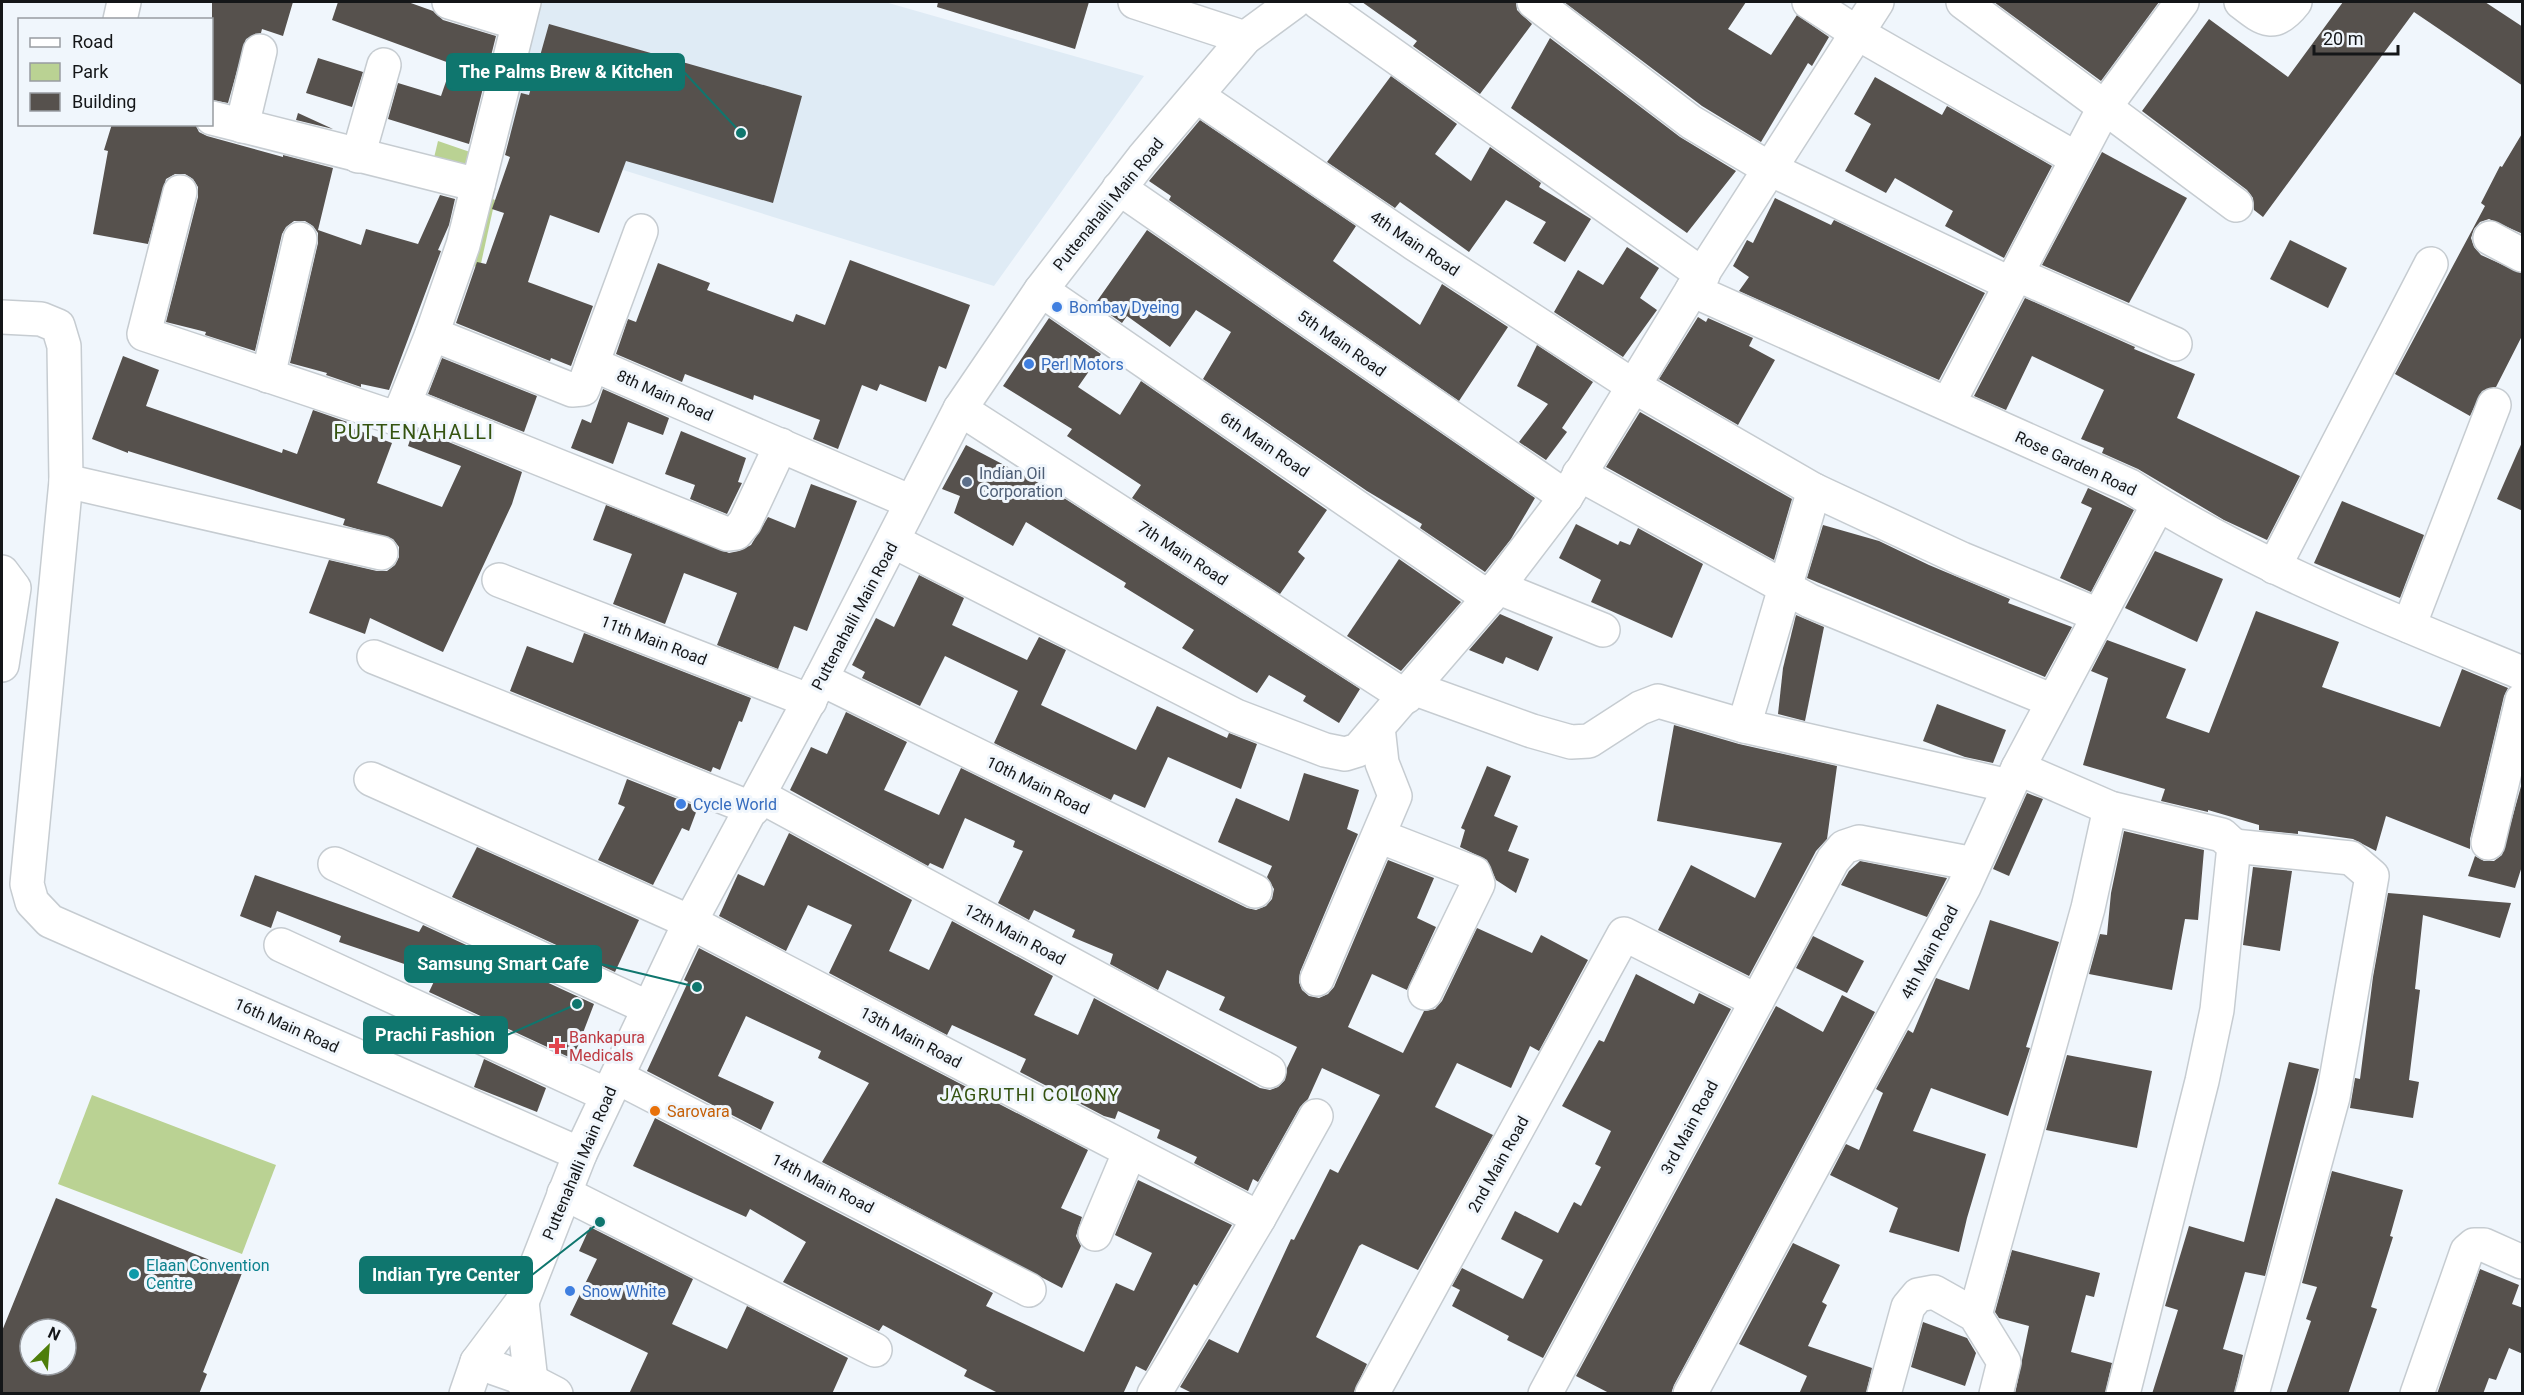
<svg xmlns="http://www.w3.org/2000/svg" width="2524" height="1395" viewBox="0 0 2524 1395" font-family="Roboto,sans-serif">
	<rect width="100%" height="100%" fill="#f0f6fc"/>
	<polygon fill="#dfebf5" points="540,2 885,2 1144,76 994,286 505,133"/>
	<g fill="#bad293">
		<polygon points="438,141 470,152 465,173 433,162"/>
		<polygon points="483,195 495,200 480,268 468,264"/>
		<polygon points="92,1095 276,1165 242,1254 58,1184"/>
	</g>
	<g fill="#56514d" fill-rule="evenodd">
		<polygon points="212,2 293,2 283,36 262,29 261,33 246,39 228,103 212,100"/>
		<polygon points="338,2 408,2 433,11 443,20 496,36 469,144 388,119 398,83 441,96 452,64 332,20"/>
		<polygon points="938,2 1089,2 1075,49 937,7"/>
		<polygon points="1362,2 1516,2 1517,10 1532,24 1480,94 1413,46 1417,41"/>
		<polygon points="1564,2 1746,2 1728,29 1771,55 1797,15 1829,37 1812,66 1808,63 1761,142 1702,106"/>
		<polygon points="1994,2 2159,2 2101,81"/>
		<polygon points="2343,2 2485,2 2523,27 2523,86 2414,12 2263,217 2254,210 2253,198 2247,190 2142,111 2209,19 2288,77"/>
		<polygon points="549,24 802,96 773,203 626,161 599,233 550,215 528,282 593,306 571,366 551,358 550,361 456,323 477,262 486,264 504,213 492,209 510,157 505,155 521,93 529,95"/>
		<polygon points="1550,38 1680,137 1736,171 1687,233 1511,108"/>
		<polygon points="318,58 363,72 352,107 306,93"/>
		<polygon points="1391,76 1457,124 1435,154 1471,181 1490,147 1541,183 1539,187 1591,219 1565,262 1533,243 1546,222 1506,200 1469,252 1400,202 1395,208 1327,162"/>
		<polygon points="1875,77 1942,115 1947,106 2052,166 2004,258 1945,226 1953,211 1895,178 1886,193 1845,171 1871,124 1854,114"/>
		<polygon points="298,113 333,129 296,120"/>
		<polygon points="1200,120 1356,226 1333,261 1420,325 1442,284 1508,327 1459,401 1169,200 1171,196 1149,181"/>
		<polygon points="112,124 195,124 199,132 207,136 283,157 283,155 333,168 318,230 361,245 366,229 418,244 440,195 455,199 449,225 438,250 441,251 389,390 361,384 361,387 326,375 327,373 290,363 318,243 318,233 313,226 305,221 294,221 286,227 282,234 255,351 205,335 206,332 166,322 198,197 198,187 193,179 185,174 175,174 166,179 148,244 93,234 108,151 104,150"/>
		<polygon points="2523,132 2523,234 2489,219 2480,222 2474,229 2471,238 2474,247 2481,255 2523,274 2523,334 2496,387 2482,391 2470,416 2395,374 2485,206 2481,203 2500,166 2502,167"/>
		<polygon points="2102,152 2187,198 2129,303 2042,265"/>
		<polygon points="1775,198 1831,225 1834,220 1985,293 1939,380 1739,291 1749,277 1733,266 1747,240 1753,243"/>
		<polygon points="1147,230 1535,498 1511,539 1485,572 1420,528 1422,524 1367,491 1203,379 1231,332 1196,310 1170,347 1127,316 1122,323 1095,304"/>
		<polygon points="2290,240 2347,268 2328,308 2270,279"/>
		<polygon points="1627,247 1659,268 1640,298 1657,310 1623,357 1554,312 1578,270 1603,285"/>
		<polygon points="850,260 970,305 946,369 939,366 926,402 880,384 877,391 862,385 838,449 813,439 820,420 754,395 753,400 685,374 682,382 616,354 628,319 636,322 658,263 710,283 707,290 793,322 796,314 825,325"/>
		<polygon points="2025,298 2126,343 2135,347 2134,349 2195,374 2177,418 2300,476 2267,540 2224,520 2138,469 2102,453 2104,448 2081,439 2104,390 2032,356 2006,410 1974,396"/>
		<polygon points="1698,317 1706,322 1708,318 1753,338 1749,346 1775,360 1738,425 1659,379"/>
		<polygon points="1049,318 1101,354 1078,387 1120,415 1141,381 1327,510 1298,552 1305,558 1280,594 1132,498 1141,485 1067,436 1072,429 1003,386"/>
		<polygon points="1537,345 1593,382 1562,428 1567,432 1546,460 1519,442 1548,404 1517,386"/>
		<polygon points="123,356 159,370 146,406 282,453 283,449 297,454 313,410 353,424 352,428 392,443 377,483 442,507 461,466 408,446 414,428 522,472 512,504 443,652 370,618 365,634 309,613 329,560 377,571 387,571 395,565 399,557 399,547 393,539 343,525 345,519 128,451 128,453 92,439"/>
		<polygon points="442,358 537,396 524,432 428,394"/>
		<polygon points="603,389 669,418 663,435 628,422 613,464 571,448 582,419 591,423"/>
		<polygon points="1640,412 1792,499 1774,560 1606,467"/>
		<polygon points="681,431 746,458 738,482 742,483 727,514 690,499 695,485 665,474"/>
		<polygon points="2523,440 2523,511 2497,499"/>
		<polygon points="966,445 1050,489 1360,689 1339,723 1303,701 1306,696 1269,675 1257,693 1182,648 1194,630 1124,587 1126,583 1026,522 1013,546 954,513 960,496 942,489"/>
		<polygon points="811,484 857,501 807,631 794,626 778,669 717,645 737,593 684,573 665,624 613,604 632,554 593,540 606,505 729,553 739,551 751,545 768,517 795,528"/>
		<polygon points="2088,488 2134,510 2091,592 2060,578 2092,508 2081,503"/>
		<polygon points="2342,501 2424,535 2400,598 2314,563"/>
		<polygon points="1576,524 1618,545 1620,541 1630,545 1638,528 1703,564 1672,638 1591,602 1601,580 1559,558"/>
		<polygon points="1823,525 1879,541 1929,565 2010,599 2008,603 2072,627 2045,677 1807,578"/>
		<polygon points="2155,551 2223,579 2197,642 2125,608"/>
		<polygon points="1399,559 1461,602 1401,671 1347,636"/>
		<polygon points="919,575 964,598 952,625 1027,660 1039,637 1066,650 1041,705 1136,750 1157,706 1227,738 1229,733 1257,744 1241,789 1168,757 1145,808 1114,794 1111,800 994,743 1018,691 945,656 920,706 862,678 865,672 852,665 876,618 894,627"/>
		<polygon points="2256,611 2339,642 2322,687 2440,727 2462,669 2508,688 2504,696 2470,839 2470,849 2386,816 2376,851 2353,839 2298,831 2298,834 2259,830 2259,825 2208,810 2208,812 2161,801 2165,789 2083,765 2108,678 2091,671 2107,640 2186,669 2166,718 2209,733"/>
		<polygon points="1500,614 1553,637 1538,671 1506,657 1503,664 1469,650"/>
		<polygon points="1796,615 1824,627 1805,721 1778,714 1783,668"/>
		<polygon points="584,633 751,698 742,722 739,721 720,770 713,767 711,772 510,691 527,646 573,663"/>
		<polygon points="1937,704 2006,730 1993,763 1965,757 1923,741"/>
		<polygon points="846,712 907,742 884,790 939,815 961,768 1247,908 1256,910 1266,906 1272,899 1274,889 1267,877 1272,866 1218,842 1236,798 1289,821 1304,773 1359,790 1347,829 1358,834 1300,972 1299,982 1302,990 1309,996 1319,998 1328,994 1334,987 1388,860 1434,878 1417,918 1436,927 1407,990 1372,974 1348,1027 1403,1053 1424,1011 1435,1009 1442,1001 1477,928 1532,953 1541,935 1588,960 1539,1051 1530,1046 1511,1088 1457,1063 1435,1107 1493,1135 1418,1270 1362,1244 1359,1246 1316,1337 1367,1364 1353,1394 1194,1394 1180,1387 1209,1339 1238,1353 1291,1239 1294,1240 1330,1169 1338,1173 1380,1095 1322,1068 1308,1099 1300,1107 1258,1182 1253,1179 1248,1191 1194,1163 1197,1157 1157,1138 1160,1130 1118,1111 1115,1119 1104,1116 1020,1072 1026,1059 952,1025 947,1035 829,973 852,925 808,905 786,951 719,916 738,874 764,886 789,833 912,900 889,951 929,970 952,921 1053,976 1034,1015 1078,1035 1094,998 1260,1088 1270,1090 1278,1087 1285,1080 1287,1068 1297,1047 1219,1010 1225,997 1167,970 1158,990 1110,964 1113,954 1072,937 1075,930 1034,910 1029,920 998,903 1023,851 1013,847 1015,841 965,818 943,869 930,863 928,866 790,790 811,747 827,754"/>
		<polygon points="1674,725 1739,744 1837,766 1827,839 1816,851 1749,976 1658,930 1691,865 1755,898 1782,843 1657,821"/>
		<polygon points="1487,766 1511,776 1494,816 1518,826 1508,851 1529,859 1516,893 1496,880 1487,860 1460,847 1465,830 1461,828"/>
		<polygon points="627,779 698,807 689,831 682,828 653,885 598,860 625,807 618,804"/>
		<polygon points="2523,779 2523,863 2515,888 2468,876 2475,856 2484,861 2494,861 2502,855"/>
		<polygon points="2027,793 2043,799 2009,876 1993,869"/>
		<polygon points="2124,831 2204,850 2198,920 2185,919 2172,990 2089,974 2100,934 2107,935 2111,893"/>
		<polygon points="477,847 639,920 615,972 452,897"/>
		<polygon points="1860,861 1947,878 1927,917 1841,885 1849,871"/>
		<polygon points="2253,867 2292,871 2280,951 2243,945"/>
		<polygon points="255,875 419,932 423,925 594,1004 573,1059 429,992 437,975 339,942 341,936 277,911 271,928 240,916"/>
		<polygon points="2388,893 2511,903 2500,938 2423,915 2415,989 2420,990 2409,1080 2419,1082 2413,1118 2350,1108 2355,1078 2360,1079 2373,977"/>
		<polygon points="1990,920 2059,942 2026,1047 2030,1048 2008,1116 1931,1088 1913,1131 1986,1154 1967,1218 1959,1252 1889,1232 1898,1208 1830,1175 1846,1144 1859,1150 1883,1093 1876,1089 1908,1030 1913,1033 1936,978 1969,990"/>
		<polygon points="1813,936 1864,961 1847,993 1796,968"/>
		<polygon points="699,948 1088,1150 1061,1208 1082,1217 1076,1236 1081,1246 1062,1288 822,1162 869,1083 818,1058 821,1051 746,1016 718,1076 774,1102 761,1130 647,1071 688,982 684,980"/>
		<polygon points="1636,974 1694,1004 1699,993 1731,1009 1543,1358 1507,1340 1509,1336 1452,1306 1460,1290 1452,1286 1462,1268 1523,1299 1543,1260 1501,1239 1515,1211 1558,1233 1574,1202 1581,1206 1601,1167 1595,1164 1611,1131 1562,1106 1599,1040 1604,1042"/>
		<polygon points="1842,995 1875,1012 1674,1385 1671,1394 1611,1394 1576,1376 1776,1006 1823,1032"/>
		<polygon points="2067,1055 2152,1071 2137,1148 2046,1130"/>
		<polygon points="484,1059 546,1088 537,1112 474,1087"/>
		<polygon points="2289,1062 2319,1069 2265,1276 2245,1272 2223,1349 2243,1355 2234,1394 2152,1394 2178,1310 2165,1306 2189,1226 2244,1242"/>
		<polygon points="655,1118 993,1293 986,1306 1084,1352 1116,1283 1134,1291 1152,1253 1115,1235 1138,1180 1232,1225 1197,1286 1194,1284 1146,1371 1136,1366 1123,1394 1000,1394 964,1376 967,1370 883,1325 879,1331 783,1282 806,1242 750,1209 746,1217 633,1166"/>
		<polygon points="2332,1171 2403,1190 2390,1236 2393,1237 2371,1307 2377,1309 2348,1394 2286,1394 2311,1321 2306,1319 2317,1287 2302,1283"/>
		<path d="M56,1198L242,1273L203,1372L207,1374L199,1394H2V1331ZM30,1329H66V1365H30Z"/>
		<polygon points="590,1227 693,1279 672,1324 727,1349 747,1306 848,1358 832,1394 629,1394 648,1353 570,1315 597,1259 579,1251"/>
		<polygon points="1793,1243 1840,1265 1822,1302 1827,1305 1808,1346 1872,1368 1866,1394 1799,1394 1807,1376 1739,1344"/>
		<polygon points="2012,1250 2100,1273 2094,1297 2086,1295 2071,1352 2112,1363 2105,1394 2015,1394 2029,1326 1999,1318 1995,1312"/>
		<polygon points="2480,1269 2519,1285 2512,1304 2523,1308 2523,1354 2509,1348 2496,1380 2489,1378 2483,1394 2437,1394"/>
		<polygon points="1923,1322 1967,1338 1976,1353 1965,1386 1911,1367"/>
	</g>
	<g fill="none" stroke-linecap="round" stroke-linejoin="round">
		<g stroke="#c6ccd1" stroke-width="36">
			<g id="minor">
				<polyline points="449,2 517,23"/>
				<polyline points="1135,2 1245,38"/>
				<polyline points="1318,2 1703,275"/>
				<polyline points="1534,2 1691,122 1770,169 2011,284"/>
				<polyline points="1809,2 1857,33 2077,159 1948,404"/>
				<polyline points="1963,2 2236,205"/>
				<path d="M2241,2C2264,20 2274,29 2295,2"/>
				<polyline points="120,20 124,2"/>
				<polyline points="1197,96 1415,244 1635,387 1814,490 1962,559 2098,615"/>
				<polyline points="212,118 478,185"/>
				<polyline points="242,126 260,51"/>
				<polyline points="358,156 384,65"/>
				<polyline points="2077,159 2104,108 2182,2"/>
				<polyline points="1119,188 1566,497"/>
				<polyline points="180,192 144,334 398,419 432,334 463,245 524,2"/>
				<polyline points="2490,238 2522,255"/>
				<polyline points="2016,274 2175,344"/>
				<polyline points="1041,290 1489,598"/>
				<path d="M1692,290L2130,486C2251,565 2389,618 2522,673"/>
				<polyline points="2,317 41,319 58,326 64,346 66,481 27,884 32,902 50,921 580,1154"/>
				<polyline points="432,334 572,390 583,389 592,364 911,502"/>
				<polyline points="592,364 641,231"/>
				<polyline points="268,376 300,239"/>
				<polyline points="404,404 727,534 736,533 745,522 781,445"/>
				<polyline points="960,409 1406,697"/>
				<polyline points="1579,474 1810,601 2053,701"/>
				<polyline points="66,481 381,553"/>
				<polyline points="893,541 1236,716 1325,750 1345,754 1358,750 1489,598 1566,497 1692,290 1877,2"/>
				<polyline points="2274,567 2431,264"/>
				<polyline points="2,572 14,588 2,665"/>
				<polyline points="499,580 810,701"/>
				<polyline points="1497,587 1603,630"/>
				<polyline points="2409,626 2494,405"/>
				<polyline points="374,657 753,809"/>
				<polyline points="821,679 1255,891"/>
				<polyline points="1413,688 1532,731 1571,742 1589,741 1640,708 1658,701 1744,726 2009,786"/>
				<polyline points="1744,726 1814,490"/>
				<polyline points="2018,768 2110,808 2222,835 2234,846 2217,1010 2202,1081 2123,1394"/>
				<polyline points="371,779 690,922 1259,1218"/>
				<polyline points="760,796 1269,1071"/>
				<polyline points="1379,836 1474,873 1478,884 1425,993"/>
				<polyline points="2488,843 2522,700"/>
				<polyline points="2234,846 2351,858 2372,876 2333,1097 2252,1394"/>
				<polyline points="335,864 649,1008"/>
				<polyline points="281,945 607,1095"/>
				<polyline points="1317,979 1395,796 1382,763 1378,727"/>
				<polyline points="617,1077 1029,1290"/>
				<polyline points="564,1193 875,1350"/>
				<polyline points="1095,1234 1130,1151"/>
				<polyline points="1975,1315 2088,908 2110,808"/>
				<polyline points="477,1362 531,1381 556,1394"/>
				<polyline points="1154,1394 1259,1218 1316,1116"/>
				<polyline points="1372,1394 1624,934 1757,1001"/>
				<polyline points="1545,1394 1833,860 1844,847 1859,842 1974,864"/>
				<polyline points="1690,1394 1964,887 2018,768 2158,505"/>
				<polyline points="1884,1394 1908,1307 1918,1295 1934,1292 1975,1315 2004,1362 1996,1394"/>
				<polyline points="2417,1394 2467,1251 2474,1245 2484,1245 2522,1262"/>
			</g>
		</g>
		<g stroke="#c6ccd1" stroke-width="36">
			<g id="secondary">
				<polyline points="522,1302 531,1381 526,1394"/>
				<polyline points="466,1394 477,1362 522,1302 580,1154 690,922 821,679 960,409 1041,290 1143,158 1245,38 1294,2"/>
			</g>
		</g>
		<use href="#minor" stroke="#fff" stroke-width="33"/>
		<use href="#secondary" stroke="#fff" stroke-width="33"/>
	</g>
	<g fill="#3f7fe0" stroke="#f0f6fc" stroke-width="2">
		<circle cx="1057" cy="307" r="6"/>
		<circle cx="1029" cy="364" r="6"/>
		<circle cx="681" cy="804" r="6"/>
		<circle cx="570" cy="1291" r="6"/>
	</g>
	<circle fill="#5c6f8a" stroke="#f0f6fc" stroke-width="2" cx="967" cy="482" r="6"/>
	<path fill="#e0444e" stroke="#f0f6fc" stroke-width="2" d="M554 1037h6v6h6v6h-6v6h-6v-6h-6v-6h6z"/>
	<circle fill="#e8710a" stroke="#f0f6fc" stroke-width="2" cx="655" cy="1111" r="6"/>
	<circle fill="#0f9aa8" stroke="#f0f6fc" stroke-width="2" cx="134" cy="1274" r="6"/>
	<g text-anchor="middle" stroke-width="6" stroke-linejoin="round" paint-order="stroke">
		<g font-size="16" fill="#141618" stroke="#f0f6fc">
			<text transform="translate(1108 204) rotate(-51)" y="6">Puttenahalli Main Road</text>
			<text transform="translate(1415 243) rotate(34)" y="6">4th Main Road</text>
			<text transform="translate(1342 343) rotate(35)" y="6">5th Main Road</text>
			<text transform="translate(665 395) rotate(24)" y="6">8th Main Road</text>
			<text transform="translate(1265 444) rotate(34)" y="6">6th Main Road</text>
			<text transform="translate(2076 463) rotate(25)" y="6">Rose Garden Road</text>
			<text transform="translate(1183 553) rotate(33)" y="6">7th Main Road</text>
			<text transform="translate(854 616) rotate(-62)" y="6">Puttenahalli Main Road</text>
			<text transform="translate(654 640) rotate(21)" y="6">11th Main Road</text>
			<text transform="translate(1038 785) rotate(26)" y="6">10th Main Road</text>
			<text transform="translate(1015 934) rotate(28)" y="6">12th Main Road</text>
			<text transform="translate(1929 952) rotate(-62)" y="6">4th Main Road</text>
			<text transform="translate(287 1025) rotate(24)" y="6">16th Main Road</text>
			<text transform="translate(911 1037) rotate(28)" y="6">13th Main Road</text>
			<text transform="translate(1689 1127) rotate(-62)" y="6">3rd Main Road</text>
			<text transform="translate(579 1163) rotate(-67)" y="6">Puttenahalli Main Road</text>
			<text transform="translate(1498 1164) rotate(-61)" y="6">2nd Main Road</text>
			<text transform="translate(823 1183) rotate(27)" y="6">14th Main Road</text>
		</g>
		<g font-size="16" fill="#366cbe" stroke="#f0f6fc" text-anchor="start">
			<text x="1069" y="313">Bombay Dyeing</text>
			<text x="1041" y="370">Perl Motors</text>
			<text x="693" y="810">Cycle World</text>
			<text x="582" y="1297">Snow White</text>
		</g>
		<g font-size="16" fill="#4e5e75" stroke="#f0f6fc" text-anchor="start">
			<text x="979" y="479">Indian Oil<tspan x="979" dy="18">Corporation</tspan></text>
		</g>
		<g font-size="16" fill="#be3a42" stroke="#f0f6fc" text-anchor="start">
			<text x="569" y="1043">Bankapura<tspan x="569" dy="18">Medicals</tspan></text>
		</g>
		<g font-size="16" fill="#c56008" stroke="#f0f6fc" text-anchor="start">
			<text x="667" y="1117">Sarovara</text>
		</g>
		<g font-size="16" fill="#0d838f" stroke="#f0f6fc" text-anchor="start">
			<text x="146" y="1271">Elaan Convention<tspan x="146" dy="18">Centre</tspan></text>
		</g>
		<g font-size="18" letter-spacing="1.5" fill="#355310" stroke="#f0f6fc">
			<text x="1030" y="1101">JAGRUTHI COLONY</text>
		</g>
		<g font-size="20" letter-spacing="1.5" fill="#355310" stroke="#f0f6fc">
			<text x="414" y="439">PUTTENAHALLI</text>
		</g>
	</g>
	<path fill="none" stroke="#0f766e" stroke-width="2" d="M741 133L684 72M697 987L601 964M577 1004L507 1035M600 1222L532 1275"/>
	<g fill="#0f766e" stroke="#f0f6fc" stroke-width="2">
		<circle cx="741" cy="133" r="6"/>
		<circle cx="697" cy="987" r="6"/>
		<circle cx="577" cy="1004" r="6"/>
		<circle cx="600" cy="1222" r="6"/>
	</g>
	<g fill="#0f766e" stroke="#0f766e" stroke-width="2">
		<rect x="447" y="54" width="237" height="36" rx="6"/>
		<rect x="405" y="946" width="196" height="36" rx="6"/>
		<rect x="364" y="1017" width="143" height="36" rx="6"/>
		<rect x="360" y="1257" width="172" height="36" rx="6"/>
	</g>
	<g font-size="18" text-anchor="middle" font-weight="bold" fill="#fff">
		<text x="566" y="78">The Palms Brew &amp; Kitchen</text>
		<text x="503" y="970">Samsung Smart Cafe</text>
		<text x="435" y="1041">Prachi Fashion</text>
		<text x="446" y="1281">Indian Tyre Center</text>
	</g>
	<rect width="2524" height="1395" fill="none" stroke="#141618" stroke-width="6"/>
	<rect x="18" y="18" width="195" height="108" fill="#f0f6fc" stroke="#989ca1" stroke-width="1.5"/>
	<rect x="30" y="38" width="30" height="9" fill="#ffffff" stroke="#989ca1" stroke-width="1.5"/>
	<text x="72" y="48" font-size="18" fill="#141618">Road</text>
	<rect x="30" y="63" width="30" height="18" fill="#bad293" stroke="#989ca1" stroke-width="1.5"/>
	<text x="72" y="78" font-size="18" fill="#141618">Park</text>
	<rect x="30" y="93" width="30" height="18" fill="#56514d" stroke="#989ca1" stroke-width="1.5"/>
	<text x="72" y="108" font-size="18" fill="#141618">Building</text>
	<g transform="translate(48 1347) rotate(25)"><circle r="28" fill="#f0f6fc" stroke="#989ca1" stroke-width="1.5"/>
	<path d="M0-4.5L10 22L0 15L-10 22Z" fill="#4e7e0a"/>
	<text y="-9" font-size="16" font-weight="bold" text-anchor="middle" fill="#141618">N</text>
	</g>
	<path d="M2314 45v9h84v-9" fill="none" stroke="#141618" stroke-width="3"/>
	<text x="2323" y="45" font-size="18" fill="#141618" stroke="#f0f6fc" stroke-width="4.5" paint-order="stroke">20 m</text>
</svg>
